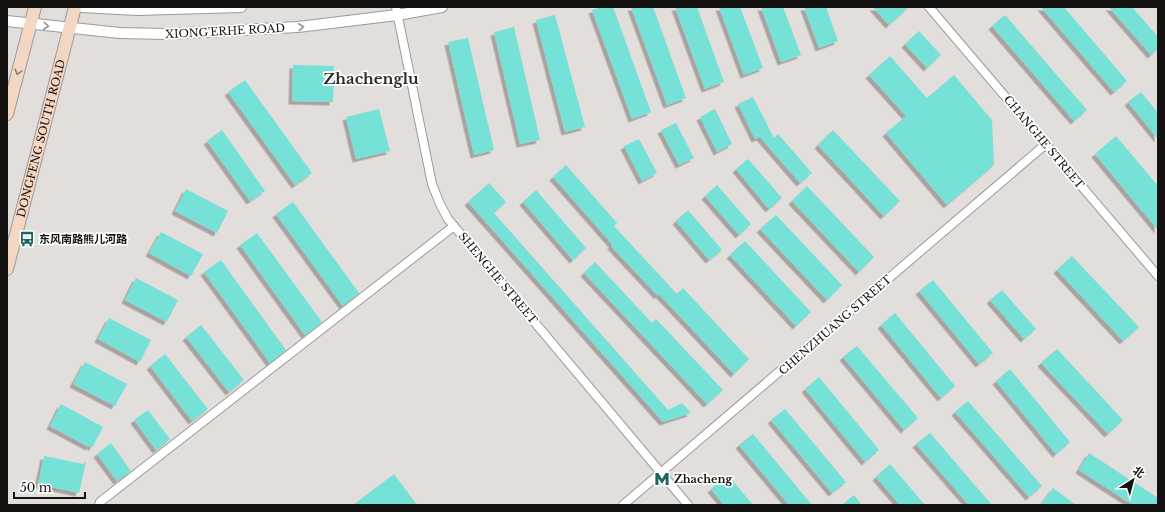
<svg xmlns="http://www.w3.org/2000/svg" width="1165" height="512" viewBox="0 0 1165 512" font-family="'Libre Baskerville','Noto Sans SC',serif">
	<defs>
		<filter id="shadow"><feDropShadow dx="-3.5" dy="3.5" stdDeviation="0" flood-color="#0004"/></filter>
	</defs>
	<rect width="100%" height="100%" fill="#e2dedb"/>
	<g fill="#75e1d7" filter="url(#shadow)">
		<polygon points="601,7 613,7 651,112 632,119 592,10"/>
		<polygon points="631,7 653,7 686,98 667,105"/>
		<polygon points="675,7 697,7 724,82 705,89"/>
		<polygon points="719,7 740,7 763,68 744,75"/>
		<polygon points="761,7 783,7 801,55 781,62"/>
		<polygon points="804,7 826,7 838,41 819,48"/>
		<polygon points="873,7 909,7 889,25"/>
		<polygon points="1041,7 1064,7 1127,81 1114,92"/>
		<polygon points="1109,7 1132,7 1158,37 1158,49 1151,55"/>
		<polygon points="555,15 585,127 565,132 536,20"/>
		<polygon points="1005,15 1087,110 1074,121 992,26"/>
		<polygon points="514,27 540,140 520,144 494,32"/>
		<polygon points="919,31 941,55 927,68 905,44"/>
		<polygon points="468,38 494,150 474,155 448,42"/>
		<polygon points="890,56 927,98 954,75 992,120 994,165 947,205 886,133 906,116 869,75"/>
		<polygon points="293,65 334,66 333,102 292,101"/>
		<polygon points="245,80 312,173 295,185 228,92"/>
		<polygon points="1141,92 1158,113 1158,139 1128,102"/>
		<polygon points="753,97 774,138 778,134 812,173 800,183 760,137 755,139 738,104"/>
		<polygon points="379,109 390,151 356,159 346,117"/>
		<polygon points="715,109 732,144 717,152 700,117"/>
		<polygon points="676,123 694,158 679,165 661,130"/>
		<polygon points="222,130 265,191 250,201 207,141"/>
		<polygon points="833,130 900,201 884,216 818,145"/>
		<polygon points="1116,136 1158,186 1158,230 1095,154"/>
		<polygon points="639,139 657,173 642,181 624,146"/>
		<polygon points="748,159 782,198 769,209 736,169"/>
		<polygon points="566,165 617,223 614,226 677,294 683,288 749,359 734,374 659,294 658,296 611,246 612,244 553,177"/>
		<polygon points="489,183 506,202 494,213 668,410 682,403 691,413 663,422 468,202"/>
		<polygon points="717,185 751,224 739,235 705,196"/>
		<polygon points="807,186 874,257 859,272 792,201"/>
		<polygon points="186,189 228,211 217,233 175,211"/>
		<polygon points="536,190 586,248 573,260 523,202"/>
		<polygon points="293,202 359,293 343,306 276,214"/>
		<polygon points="688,210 722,250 709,260 676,221"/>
		<polygon points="776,215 842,285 827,300 760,229"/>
		<polygon points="161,232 203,254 191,276 149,253"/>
		<polygon points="257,233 322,322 305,335 240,245"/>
		<polygon points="745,241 811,312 796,326 730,255"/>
		<polygon points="1072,256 1139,327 1123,341 1057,270"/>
		<polygon points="221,260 286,350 270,363 204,272"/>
		<polygon points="595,262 652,323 656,319 723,390 707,404 584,273"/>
		<polygon points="136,278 178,300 167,322 125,300"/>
		<polygon points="933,280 993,353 979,364 919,291"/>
		<polygon points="1002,290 1036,329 1024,339 990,300"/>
		<polygon points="895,313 955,386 941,398 881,325"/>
		<polygon points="109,318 151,340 140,362 98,339"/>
		<polygon points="201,325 244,380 229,392 186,337"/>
		<polygon points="857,346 918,418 904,430 843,357"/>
		<polygon points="1057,349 1123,420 1108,434 1041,363"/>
		<polygon points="165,354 208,409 192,421 150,366"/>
		<polygon points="85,362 127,384 115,406 73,384"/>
		<polygon points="1010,369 1070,442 1056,454 996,381"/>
		<polygon points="819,377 879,450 865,462 805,389"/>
		<polygon points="968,401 1042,486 1029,497 955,412"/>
		<polygon points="61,404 103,427 92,448 90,445 89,447 50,426"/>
		<polygon points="785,409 846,482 832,493 771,420"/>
		<polygon points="148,410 170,439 156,450 134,420"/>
		<polygon points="930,433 992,505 969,505 916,444"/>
		<polygon points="753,434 812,505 789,505 739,445"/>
		<polygon points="111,443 131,471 117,481 97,454"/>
		<polygon points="1089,453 1158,498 1158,505 1133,505 1079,470"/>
		<polygon points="44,456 83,464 86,462 79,493 38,484"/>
		<polygon points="890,464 925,505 900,505 876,477"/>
		<polygon points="394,474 417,505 353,505"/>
		<polygon points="728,475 753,505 724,505 711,489"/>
		<polygon points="1053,488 1076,505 1041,505"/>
		<polygon points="854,495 862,505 842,505"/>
	</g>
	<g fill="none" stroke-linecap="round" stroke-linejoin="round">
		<g stroke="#9d9a98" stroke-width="10">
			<g id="minor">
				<polyline points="396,7 432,184 440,204 448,219 688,505"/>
				<polyline points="929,7 1158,276"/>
				<polyline points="99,505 100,502 454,226"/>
				<polyline points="623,505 1046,144"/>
			</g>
		</g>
		<g stroke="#9d9a98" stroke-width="12">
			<g id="tertiary">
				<polyline points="82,7 137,10 241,7"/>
				<polyline points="7,21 120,33 166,34 298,27 397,15 442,7"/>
			</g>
		</g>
		<g stroke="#9d9a98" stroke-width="14">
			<g id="secondary">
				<polyline points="7,114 35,7"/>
				<path id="s1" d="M7,269L75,7"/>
			</g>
		</g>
		<use href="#minor" stroke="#fff" stroke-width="8"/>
		<use href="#tertiary" stroke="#fff" stroke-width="10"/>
		<use href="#secondary" stroke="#f3d7c2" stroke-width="12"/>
	</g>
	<defs><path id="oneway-chevron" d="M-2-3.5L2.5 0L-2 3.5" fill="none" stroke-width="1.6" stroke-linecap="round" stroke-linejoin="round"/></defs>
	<g stroke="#959594">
		<use href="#oneway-chevron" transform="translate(46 26) rotate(6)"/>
		<use href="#oneway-chevron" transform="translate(301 27) rotate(-6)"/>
	</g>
	<use stroke="#8f7f73" href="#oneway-chevron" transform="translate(18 72) rotate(105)"/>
	<defs>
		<g id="bus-bare" transform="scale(1.2)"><path d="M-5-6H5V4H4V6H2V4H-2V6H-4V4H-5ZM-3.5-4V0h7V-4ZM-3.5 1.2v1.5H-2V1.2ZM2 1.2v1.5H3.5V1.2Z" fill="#1a6660" stroke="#fff" stroke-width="2.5" paint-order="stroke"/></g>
		<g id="metro-bare" transform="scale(1.2)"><path d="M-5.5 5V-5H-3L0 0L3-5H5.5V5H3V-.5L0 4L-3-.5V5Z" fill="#1a6660" stroke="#fff" stroke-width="2.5" paint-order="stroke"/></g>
	</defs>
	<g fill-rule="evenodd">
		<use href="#bus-bare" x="27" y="239"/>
		<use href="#metro-bare" x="662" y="479"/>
	</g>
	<g text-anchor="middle" stroke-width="3.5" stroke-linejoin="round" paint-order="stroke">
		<g font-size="11" fill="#141312" stroke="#fff">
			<text transform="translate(225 31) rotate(-3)" y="4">XIONG'ERHE ROAD</text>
			<text dy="4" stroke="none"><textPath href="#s1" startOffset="135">DONGFENG SOUTH ROAD</textPath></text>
			<text transform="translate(1044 142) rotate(50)" y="4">CHANGHE STREET</text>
			<text transform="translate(498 278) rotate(50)" y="4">SHENGHE STREET</text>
			<text transform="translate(835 325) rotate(-41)" y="4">CHENZHUANG STREET</text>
		</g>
		<g font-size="11" font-weight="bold" fill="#141312" stroke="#fff" text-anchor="start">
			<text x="39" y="243">东风南路熊儿河路</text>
			<text x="674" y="483">Zhacheng</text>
		</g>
		<g font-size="15" font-weight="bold" fill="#2e2b2a" stroke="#fff">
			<text x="371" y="84">Zhachenglu</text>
		</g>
	</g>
	<rect width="1165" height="512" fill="none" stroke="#141312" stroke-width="16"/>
	<g transform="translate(1133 480) rotate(36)" stroke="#ffffff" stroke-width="3" paint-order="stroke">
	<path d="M0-3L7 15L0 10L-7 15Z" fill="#141312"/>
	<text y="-6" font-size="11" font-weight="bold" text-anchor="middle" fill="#141312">北</text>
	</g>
	<path d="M14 492v6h71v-6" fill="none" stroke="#141312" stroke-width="2"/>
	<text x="20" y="492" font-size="12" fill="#141312" stroke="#ffffff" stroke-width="3" paint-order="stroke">50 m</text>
</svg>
